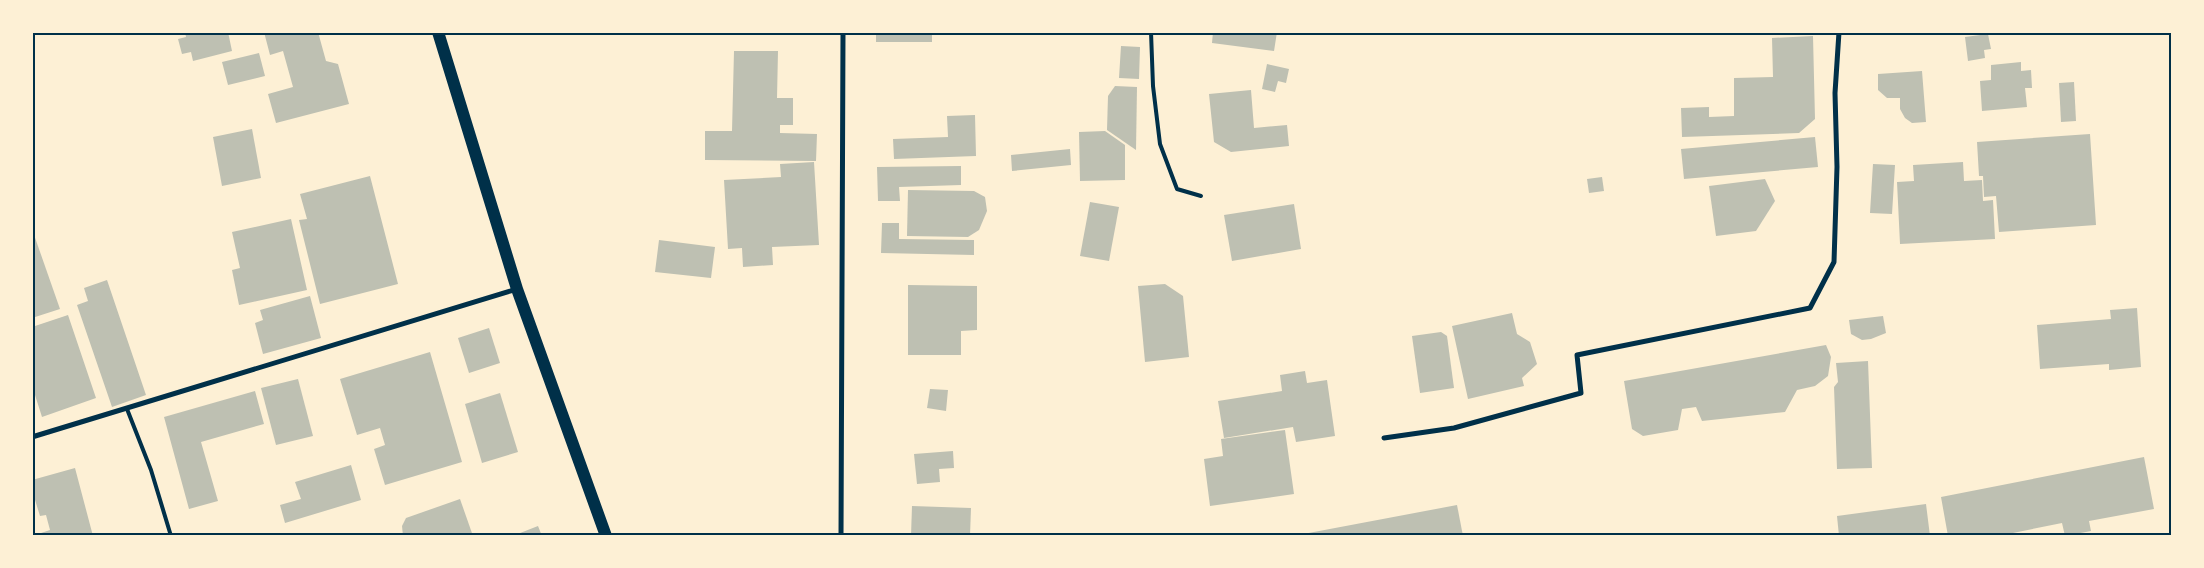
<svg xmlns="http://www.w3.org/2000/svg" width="2204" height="568" viewBox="0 0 2204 568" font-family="Lora,serif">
	<rect width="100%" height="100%" fill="#fdf0d5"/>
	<g fill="#bec0b2">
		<polygon points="185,32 228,32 232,51 193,61 191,52 182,54 178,39 186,37"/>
		<polygon points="264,32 318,32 326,61 338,64 349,104 276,123 268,94 293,87 283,51 270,55"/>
		<rect x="876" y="32" width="56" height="10"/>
		<polygon points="1213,32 1277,32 1274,51 1212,43"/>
		<polygon points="1988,34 1991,49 1984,50 1985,58 1968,61 1965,37"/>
		<polygon points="1813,36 1815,119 1799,133 1682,137 1681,108 1709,107 1709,117 1734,116 1734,78 1773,77 1772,38"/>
		<polygon points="1121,46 1140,47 1139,79 1119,78"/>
		<polygon points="734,51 778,51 777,98 793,98 793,125 780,125 780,133 817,134 816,161 705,160 705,131 732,131"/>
		<polygon points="259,53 265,76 228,85 222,62"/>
		<polygon points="2021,62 2021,71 2031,70 2032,88 2025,88 2027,107 1982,111 1980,81 1991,80 1991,65"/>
		<polygon points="1267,64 1289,69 1286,83 1278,81 1275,92 1262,89"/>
		<polygon points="1922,71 1926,122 1912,123 1905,118 1900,109 1900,98 1887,98 1878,90 1878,74"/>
		<polygon points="2074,82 2076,121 2061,122 2059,83"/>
		<polygon points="1115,86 1137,87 1136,150 1107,130 1108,96"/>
		<polygon points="1251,90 1254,128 1287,125 1289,146 1231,152 1214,142 1209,94"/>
		<polygon points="975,115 976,156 894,159 893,139 948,137 947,116"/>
		<polygon points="252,129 261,178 222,186 213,137"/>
		<polygon points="1105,131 1125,145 1125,180 1080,181 1079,132"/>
		<polygon points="2090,134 2096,225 1999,232 1996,196 1984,197 1983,176 1979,176 1977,142"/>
		<polygon points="1815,137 1818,167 1684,179 1681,149"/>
		<polygon points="1070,149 1071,165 1012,171 1011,155"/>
		<polygon points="814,162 819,245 772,247 773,265 743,267 742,248 728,249 724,180 781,177 780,164"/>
		<polygon points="1963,162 1964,181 1982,180 1983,201 1993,200 1995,239 1900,244 1897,182 1914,181 1913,165"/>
		<polygon points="1873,164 1895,165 1892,214 1870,213"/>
		<polygon points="961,166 961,185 899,187 900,201 878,201 877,167"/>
		<polygon points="370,176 398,284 320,304 299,220 307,219 300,194"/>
		<polygon points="1602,177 1604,191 1589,193 1587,179"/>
		<polygon points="1765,179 1775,201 1756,231 1716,236 1709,186"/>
		<polygon points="908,190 974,191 985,197 987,211 979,230 968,237 907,236"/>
		<polygon points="1090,202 1119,207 1109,261 1080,256"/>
		<polygon points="1294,204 1301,249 1232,261 1224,215"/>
		<polygon points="291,219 307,290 239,305 232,270 240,268 232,232"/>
		<polygon points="882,223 899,223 899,239 974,240 974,255 881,253"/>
		<polygon points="32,229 60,309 32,318"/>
		<polygon points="659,240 715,247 711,278 655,272"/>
		<polygon points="107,280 146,395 112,407 77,305 88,301 84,288"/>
		<polygon points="1165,284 1183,296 1189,357 1145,362 1138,286"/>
		<polygon points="908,285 977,286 977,330 961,331 961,355 908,355"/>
		<polygon points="310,296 321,338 263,354 255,323 263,320 260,310"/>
		<polygon points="2137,308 2141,367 2109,370 2109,364 2040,369 2037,325 2111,319 2110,310"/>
		<polygon points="1512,313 1517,334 1530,342 1537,364 1522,378 1524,386 1468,399 1452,326"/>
		<polygon points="68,315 96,398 42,417 35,395 32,396 32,327"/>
		<polygon points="1883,316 1886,333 1871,339 1862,340 1851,334 1849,320"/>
		<polygon points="489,328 500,363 469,373 458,338"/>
		<polygon points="1441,332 1447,336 1454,388 1420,393 1412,336"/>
		<polygon points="1826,345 1831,357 1828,376 1815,386 1797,390 1785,412 1702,421 1696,407 1682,409 1678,430 1643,436 1632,429 1624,381"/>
		<polygon points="430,352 462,462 385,485 374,449 385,445 380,428 357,435 340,379"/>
		<polygon points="1868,361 1872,468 1837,469 1834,387 1838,382 1836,363"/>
		<polygon points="1305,371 1307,383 1327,380 1335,436 1296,442 1293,427 1224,438 1218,401 1282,391 1280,375"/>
		<polygon points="298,379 313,436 276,445 261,388"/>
		<polygon points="930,389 948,390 946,411 927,408"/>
		<polygon points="255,391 264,424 201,442 218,501 189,509 164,417"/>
		<polygon points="500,393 518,452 482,463 465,404"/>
		<polygon points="1285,430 1294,494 1210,506 1204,459 1223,456 1221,439"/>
		<polygon points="953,451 954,468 939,469 940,482 917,484 914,454"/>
		<polygon points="2144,457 2154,509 2089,521 2091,531 2065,536 2062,523 1998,536 1948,536 1941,497"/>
		<polygon points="351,465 361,500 285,523 280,505 301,499 295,482"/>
		<polygon points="75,468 93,536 32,536 50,530 46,515 40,516 32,490 32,480"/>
		<polygon points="460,499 473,536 403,536 402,526 406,518"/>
		<polygon points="1926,504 1930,536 1839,536 1837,516"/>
		<polygon points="1457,505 1463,536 1298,536 1298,535"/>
		<polygon points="912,506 971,508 970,536 911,536"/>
		<polygon points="538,526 542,536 515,536 515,535"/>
	</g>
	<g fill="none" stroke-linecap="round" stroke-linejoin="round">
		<g stroke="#003049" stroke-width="4">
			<polyline points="1151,32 1153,86 1160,144 1177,189 1201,196"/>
			<polyline points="127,409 151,470 171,536"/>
		</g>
		<g stroke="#003049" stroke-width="5">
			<polyline points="32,437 517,289"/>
			<polyline points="1384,438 1454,428 1581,393 1577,355 1810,308 1834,262 1837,167 1835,93 1839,32"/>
			<polyline points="841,536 843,32"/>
		</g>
		<polyline stroke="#003049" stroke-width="12" points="438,32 517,289 606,536"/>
	</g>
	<rect width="2204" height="568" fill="none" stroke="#fdf0d5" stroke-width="68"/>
	<rect x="34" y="34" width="2136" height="500" fill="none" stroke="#003049" stroke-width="2"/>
</svg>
